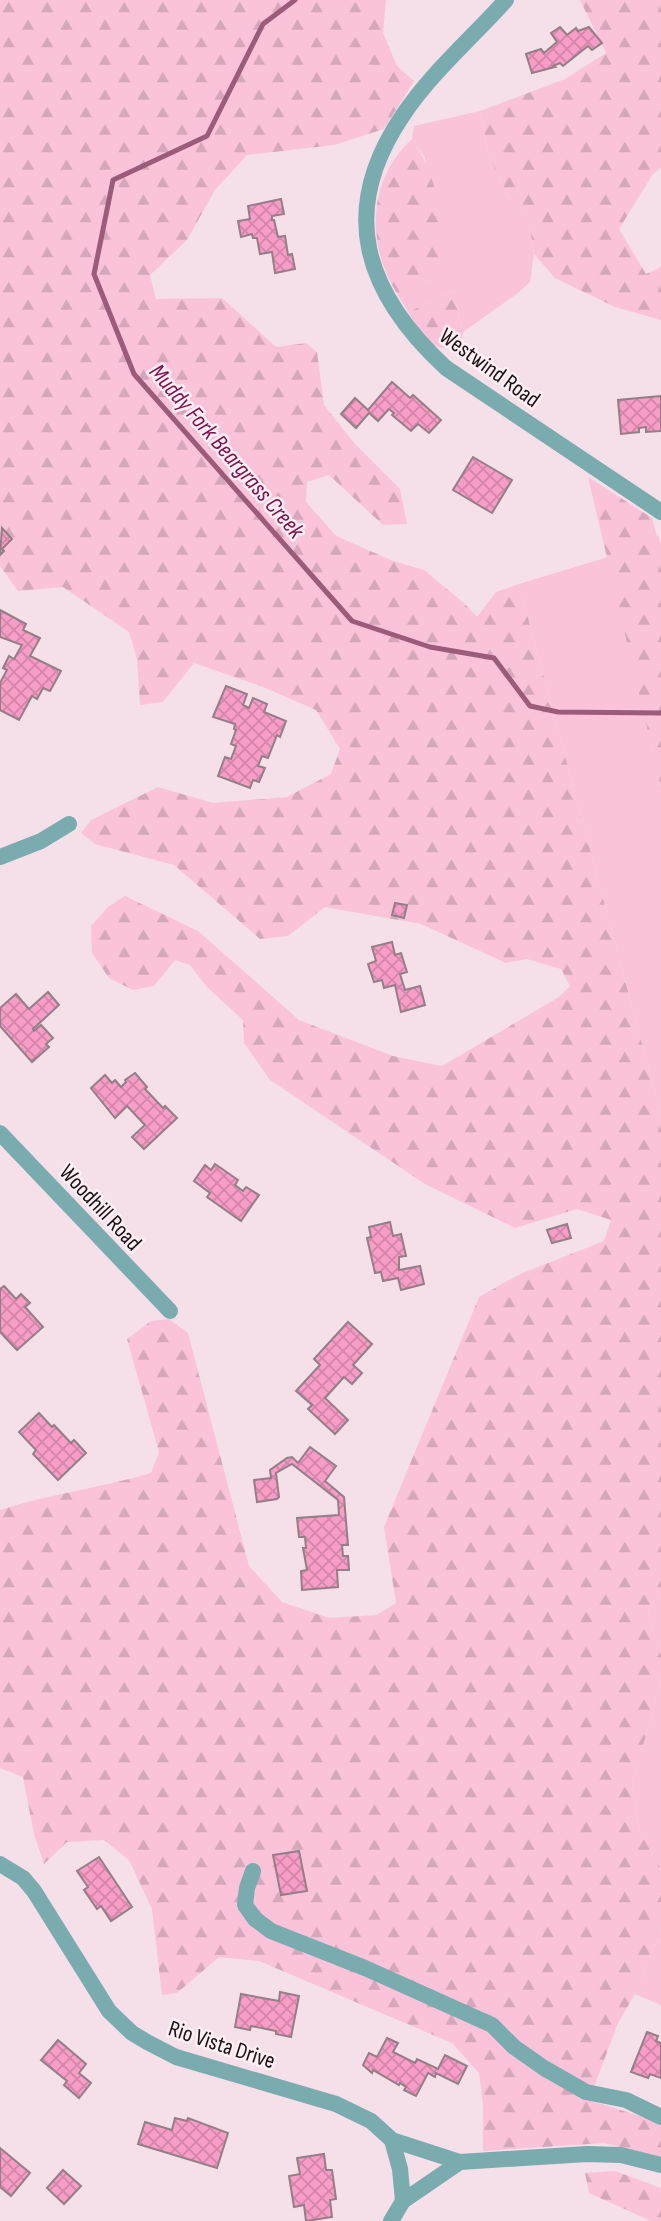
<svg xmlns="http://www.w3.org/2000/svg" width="661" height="2221" viewBox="0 0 661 2221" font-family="'Sofia Sans Condensed',sans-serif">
	<defs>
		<pattern id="forest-firs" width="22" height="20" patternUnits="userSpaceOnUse" patternTransform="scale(1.75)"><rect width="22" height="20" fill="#fac3da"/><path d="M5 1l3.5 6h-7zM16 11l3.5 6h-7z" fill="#d6a6ba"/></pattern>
		<pattern id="building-cross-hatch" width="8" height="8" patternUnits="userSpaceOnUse" patternTransform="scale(1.75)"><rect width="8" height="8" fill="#f79dc6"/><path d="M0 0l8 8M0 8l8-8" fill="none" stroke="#d386a9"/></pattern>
	</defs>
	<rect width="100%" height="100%" fill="#f5dfe8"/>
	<g fill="#fac3da">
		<polygon points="480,111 488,154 508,196 529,221 534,254 530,282 518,293 463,332 453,291 408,312 398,295 432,279 425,158 412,139 414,126"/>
		<polygon points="608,557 661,787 661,1115 519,584"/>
		<polygon points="661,1589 661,1655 648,1612"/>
		<polygon points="661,1675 661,1869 639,1830 632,1783 650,1722"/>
		<polygon points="661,1929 661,2005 635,1994"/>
	</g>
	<g fill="url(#forest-firs)">
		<path d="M0,0H386L383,33L397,66L414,81L384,129L334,145L247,155L215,190L187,240L150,275L156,299L222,298L276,347L306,343L317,352L324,405L354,443L400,489L407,524L383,525L329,475L307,482L306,502L336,536L393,561L424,570L464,603L477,617L496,592L519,584L661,1115V1589L648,1612L661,1655V1675L650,1722L632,1783L639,1830L661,1869V1929L635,1994L618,2023L589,2100L643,2117L661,2126V2157L604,2143L483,2151V2104L479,2073L452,2043L259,1961L219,1957L177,1993L162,1995L152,1909L129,1860L104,1840L67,1842L44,1864L34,1834L23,1777L0,1768V1510C49,1494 101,1488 151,1473L159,1452L127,1339L151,1321L169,1319L188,1333L249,1566L282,1602L329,1618L377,1615L396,1603L384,1527L479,1297L520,1274L604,1241L611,1220L577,1209L515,1228L425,1184L270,1080L244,1043L243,1020L207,987L190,965L175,960L154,986L133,990L109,978L92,953L91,926L108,907L125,896L198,931L299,1020L393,1056L442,1066L559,997L570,986L561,969L527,959L506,963L421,924L325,907L288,936L260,939L174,865L95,844L81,833L91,820L158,787L213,803L287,797L331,774L340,749L316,710L263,687L194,663L163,702L140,705L137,659L129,632L63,587L18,591L0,566Z"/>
		<polygon points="580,0 661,0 661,168 653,174 619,229 646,274 661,267 661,320 615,307 555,278 534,254 529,221 508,196 488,154 480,111 565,79 606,53"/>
		<path d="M412,139C438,176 442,221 449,265L432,279L398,295C366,245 367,180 412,139Z"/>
		<path d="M453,291L463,332L461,343C432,359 423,333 408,312Z"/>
		<polygon points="588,477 652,518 656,533 661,543 661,787"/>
		<polygon points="615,2171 661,2188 661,2221 651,2221 589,2193 585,2173"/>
	</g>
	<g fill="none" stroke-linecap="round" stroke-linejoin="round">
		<polyline stroke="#9a5c78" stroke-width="5" points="295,0 263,24 207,136 113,180 94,274 134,374 352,621 430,647 494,658 530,706 558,712 661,713"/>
	</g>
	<g fill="url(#building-cross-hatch)" stroke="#937f87" stroke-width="2">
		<polygon points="560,27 567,35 576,28 578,31 589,27 602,43 592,50 588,46 563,66 560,63 553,66 555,67 532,73 526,54 541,49 544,53 557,42 551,33"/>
		<polygon points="281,199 284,214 272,216 272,220 274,220 278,237 285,236 288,255 292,254 295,269 275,273 272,252 260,254 257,238 253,238 252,234 241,237 238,221 250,219 248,206"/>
		<polygon points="392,382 410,398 413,395 441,420 429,433 418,424 411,431 392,415 394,413 389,409 378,421 369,413 356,428 341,414 355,398 368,410"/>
		<polygon points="661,396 661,431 646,432 646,427 639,428 639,432 621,434 618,400"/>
		<polygon points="473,457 512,480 492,513 453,490"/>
		<polygon points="2,528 12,539 2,549 4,551 0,555"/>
		<polygon points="0,610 26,624 23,630 40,638 30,656 61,671 50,691 43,688 37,699 32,696 19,720 0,710 0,683 7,670 3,668 9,656 14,659 22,645 0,637"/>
		<polygon points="226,686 247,694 243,705 249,708 253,698 267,704 264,712 286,721 280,737 277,735 268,758 262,756 258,766 265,768 259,782 253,780 250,788 218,776 225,757 231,759 236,746 231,744 236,730 234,729 235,724 213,717"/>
		<polygon points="395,903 407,905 404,918 392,915"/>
		<polygon points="392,942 395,955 401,953 407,972 400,974 405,990 420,986 425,1005 401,1012 395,985 384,988 382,980 374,982 368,964 376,961 372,947"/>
		<polygon points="48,992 59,1005 33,1029 34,1031 41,1025 53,1038 46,1044 49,1047 32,1062 0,1026 0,1008 16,994 29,1009"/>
		<polygon points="135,1073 147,1087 145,1089 163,1108 165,1106 177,1118 144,1149 132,1137 145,1125 127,1106 115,1118 91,1088 105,1075 112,1083 115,1080 121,1087 126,1082 125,1080"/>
		<polygon points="215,1164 238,1180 235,1185 243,1191 246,1187 259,1195 241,1221 207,1197 210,1193 194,1181 205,1165 211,1170"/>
		<polygon points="390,1222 393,1236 401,1234 406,1256 399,1257 399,1270 420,1266 424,1284 401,1290 398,1278 383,1281 381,1272 375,1273 367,1238 371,1237 369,1227"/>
		<polygon points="567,1224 571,1238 552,1243 547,1230"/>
		<polygon points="4,1286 16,1299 21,1294 30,1303 25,1307 43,1327 17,1350 0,1332 0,1289"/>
		<polygon points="348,1322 372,1344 353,1365 362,1373 352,1384 344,1377 325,1398 348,1420 335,1434 308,1409 312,1405 296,1391 320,1365 314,1359"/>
		<polygon points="39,1413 52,1427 54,1425 71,1443 74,1440 86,1453 58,1480 33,1454 36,1450 19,1432"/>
		<polygon points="310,1447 336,1466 325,1481 344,1497 348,1545 342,1545 343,1556 348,1556 349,1570 337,1570 338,1587 302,1590 301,1571 307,1570 303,1548 306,1548 305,1537 299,1537 297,1518 339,1515 338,1500 292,1464 276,1473 279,1497 277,1499 257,1502 254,1480 271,1478 270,1470 287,1458 292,1457 298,1463"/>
		<polygon points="299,1851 307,1891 281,1895 273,1855"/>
		<polygon points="99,1857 132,1907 111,1921 101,1906 97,1909 84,1890 88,1887 77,1871"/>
		<polygon points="280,1992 299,1996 291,2037 276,2034 276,2031 251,2026 250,2030 235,2027 241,1994 279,2001"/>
		<polygon points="647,2032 658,2036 656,2041 661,2043 661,2078 650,2074 648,2078 631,2072"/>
		<polygon points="387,2038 398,2043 393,2052 415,2063 417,2059 438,2069 445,2055 467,2066 458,2084 436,2073 435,2077 428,2073 416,2096 404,2090 406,2087 400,2083 399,2085 373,2070 372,2073 363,2065 369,2053 377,2057"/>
		<polygon points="58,2040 86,2064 79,2073 91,2083 79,2098 64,2085 67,2081 41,2060"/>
		<polygon points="175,2118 187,2121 188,2118 228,2133 217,2168 138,2144 145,2122 172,2130"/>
		<polygon points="0,2148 30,2173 11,2196 0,2187"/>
		<polygon points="324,2154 326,2170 332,2170 336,2199 330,2200 332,2217 306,2221 304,2205 294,2207 289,2176 300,2174 297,2158"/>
		<polygon points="63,2170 81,2186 64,2204 47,2188"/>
	</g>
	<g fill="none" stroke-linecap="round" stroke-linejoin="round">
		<g stroke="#7aabaf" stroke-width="16">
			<path d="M506,0C472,38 432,72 403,115C337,212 365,293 446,368L661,512"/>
			<polyline points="0,857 41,841 69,824"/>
			<polyline points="0,1133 170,1311"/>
			<polyline points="0,1864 23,1878 34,1891 109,2011 132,2033 147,2042 176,2057 336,2104 371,2121 392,2140 460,2162"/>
			<polyline points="253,1871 247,1888 245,1905 255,1919 271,1931 365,1968 492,2025 514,2047 544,2068 586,2092 626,2100 661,2117"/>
			<polyline points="392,2140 400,2169 403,2201"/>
			<polyline points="391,2221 403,2201 460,2162 587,2154 621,2155 661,2165"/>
		</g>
	</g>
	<g text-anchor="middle" stroke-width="5" stroke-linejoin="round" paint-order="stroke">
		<g font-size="23" fill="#191215" stroke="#fdeff4">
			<text transform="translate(490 367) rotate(36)" y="8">Westwind Road</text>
			<text transform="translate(101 1207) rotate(47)" y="8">Woodhill Road</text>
			<text transform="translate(222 2044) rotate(18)" y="8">Rio Vista Drive</text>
		</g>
		<g font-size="24" font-style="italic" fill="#7b134f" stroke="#fdeff4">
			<text transform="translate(227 451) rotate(49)" y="8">Muddy Fork Beargrass Creek</text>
		</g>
	</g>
</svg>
